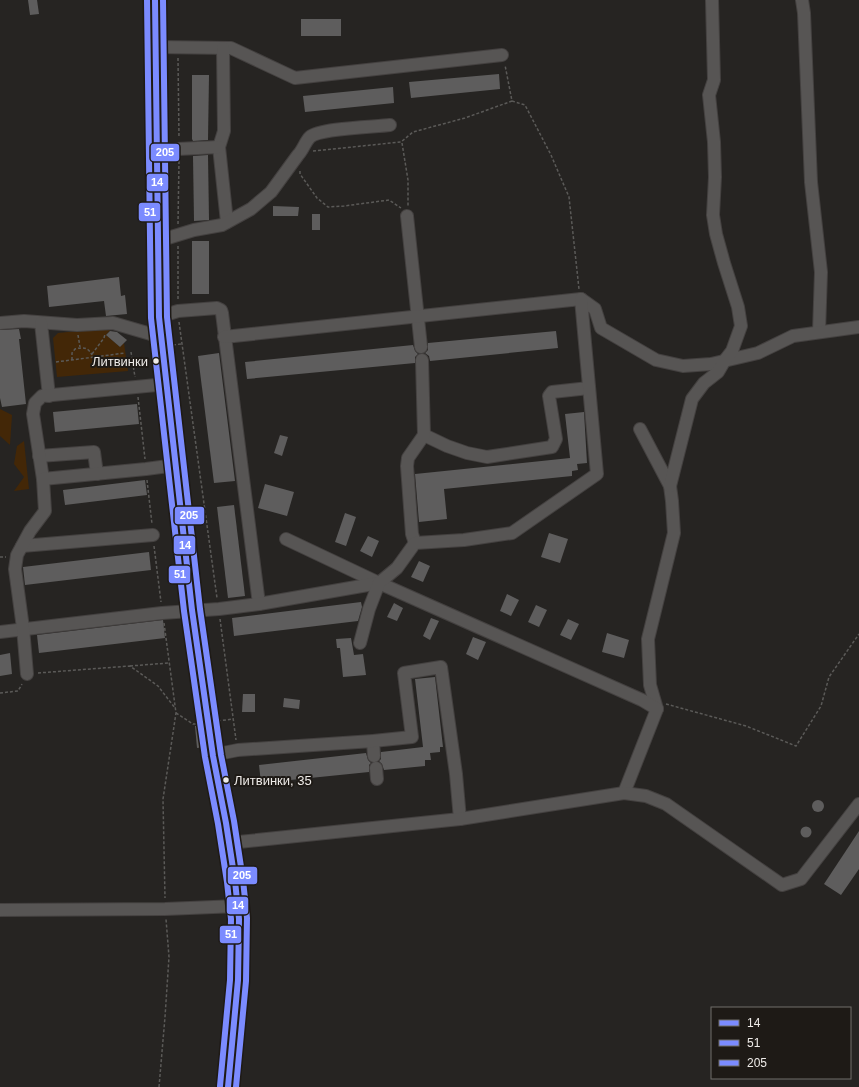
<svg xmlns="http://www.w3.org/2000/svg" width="859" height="1087" viewBox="0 0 859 1087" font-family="Arial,sans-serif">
	<rect width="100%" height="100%" fill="#262422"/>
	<g fill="#432707">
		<polygon points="107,328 112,328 106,335 120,347 124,343 128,371 57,377 53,338 58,333"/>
		<polygon points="0,409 12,415 10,445 0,436"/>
		<polygon points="24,441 29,489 14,491 24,477 14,464 17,446"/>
	</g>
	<g fill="#5e5d5d">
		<polygon points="28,0 37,0 39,14 30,15"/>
		<rect x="301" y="19" width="40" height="17"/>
		<polygon points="499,74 500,89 411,98 409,82"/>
		<polygon points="192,75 209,75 208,140 193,141 192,139"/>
		<polygon points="393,87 394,103 305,112 303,96"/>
		<polygon points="208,155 209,220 194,221 193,156"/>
		<polygon points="273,206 299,207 298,216 273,216"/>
		<rect x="312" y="214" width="8" height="16"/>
		<rect x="192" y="241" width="17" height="53"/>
		<polygon points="119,277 121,296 125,295 127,314 106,316 104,301 49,307 47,286"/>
		<polygon points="19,329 21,339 19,339 26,404 2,407 0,398 0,330"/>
		<polygon points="110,331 117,332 127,340 120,347 106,335"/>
		<polygon points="556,331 558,348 430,361 429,356 425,353 428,350 428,343"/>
		<polygon points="413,345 415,351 418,354 415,357 415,363 247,379 245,362"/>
		<polygon points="219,353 235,481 214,483 198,356"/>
		<polygon points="137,404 139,424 55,432 53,412"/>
		<polygon points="584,412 587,463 577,464 578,470 572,471 572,476 444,489 447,519 419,522 415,474 570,458 565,414"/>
		<polygon points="280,435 288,437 282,456 274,453"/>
		<polygon points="145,480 147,495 65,505 63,490"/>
		<polygon points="265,484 294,492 287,516 258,508"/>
		<polygon points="234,505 245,596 228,598 217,507"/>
		<polygon points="345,513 356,517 346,546 335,542"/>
		<polygon points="549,533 568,539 560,563 541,557"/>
		<polygon points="368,536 379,541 372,557 360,551"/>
		<polygon points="149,552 151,570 25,585 23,567"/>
		<polygon points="419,561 430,566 423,582 411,577"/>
		<polygon points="507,594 519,600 511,616 500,611"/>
		<polygon points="361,602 362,607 358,621 234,636 232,618"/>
		<polygon points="394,603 403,608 397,621 387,617"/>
		<polygon points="536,605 547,610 539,627 528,622"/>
		<polygon points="431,618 439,621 430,640 423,636"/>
		<polygon points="568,619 579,624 571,640 560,635"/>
		<polygon points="163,620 165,638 39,653 37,635"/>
		<polygon points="607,633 629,640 624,658 602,652"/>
		<polygon points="473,637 486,642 478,660 466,654"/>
		<polygon points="351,638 354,655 363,654 366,675 343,677 340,648 337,648 336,639"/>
		<polygon points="10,653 12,674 0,676 0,655"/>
		<polygon points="435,677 443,747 440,747 440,752 430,753 431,760 425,760 425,766 384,770 382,764 379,761 381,759 381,752 423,747 415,679"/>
		<polygon points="243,694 255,694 255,712 242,712"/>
		<polygon points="284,698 300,700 299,709 283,707"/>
		<polygon points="195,726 201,726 204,747 197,748"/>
		<polygon points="366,753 368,760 371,763 369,765 369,772 261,783 259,765"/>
		<circle cx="818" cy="806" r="6"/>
		<circle cx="806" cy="832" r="5.5"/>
		<polygon points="859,831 859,869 841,895 824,884"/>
	</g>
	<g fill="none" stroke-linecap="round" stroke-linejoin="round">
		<g stroke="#444140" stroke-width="14">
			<g id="minor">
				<polyline points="155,0 159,317 192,610 213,756 226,823 235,881 239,919 238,980 228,1087"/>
				<polyline points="802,0 804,13 811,182 821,272 819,332"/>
				<polyline points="156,47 231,48 295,78 502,55"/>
				<polyline points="223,48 224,131 219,147 227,222"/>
				<polyline points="157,150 219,147"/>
				<polyline points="407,216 421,347"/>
				<path d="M158,241L194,230L222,225L251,209L271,192L298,155C303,150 305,142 310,137C320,128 374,127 390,125"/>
				<polyline points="159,317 178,311 217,308 221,310 222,313 259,604"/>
				<polyline points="0,323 24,321 77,325 113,323 161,337"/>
				<polyline points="41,323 49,396"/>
				<polyline points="224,337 581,299 595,309 601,328 656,360 683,366 711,364 758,353 793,336 859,327"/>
				<polyline points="640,429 670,486 672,501 674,533 648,639 650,685 657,709"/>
				<polyline points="424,435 447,446 467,453 487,457 552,447 556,439 549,396 552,392 589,388"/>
				<polyline points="39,456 94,452 97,474"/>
				<polyline points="43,479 33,414 35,403 42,396 167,384"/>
				<polyline points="670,486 692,399 704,383 718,372 725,360 732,351 741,326 738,307 724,263 716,234 713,215 715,177 714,142 709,95 714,80 712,0"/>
				<polyline points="286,539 379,583 642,700 657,709 624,793"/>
				<polyline points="415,543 412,534 407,466 408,458 424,435 422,360"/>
				<polyline points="22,546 153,535"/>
				<polyline points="0,632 162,613 219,609 259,604 379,583"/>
				<polyline points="360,643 369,609 379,583 397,568 415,543 464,540 512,533 597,474 581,299"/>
				<polyline points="27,674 23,628 15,569 17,555 30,531 45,511 43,479 146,469 176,465"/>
				<polyline points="373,741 374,756"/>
				<polyline points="213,755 238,750 373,741 412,737 404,673 441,667 456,774 460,819"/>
				<polyline points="376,768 377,779"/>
				<polyline points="229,843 460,819 624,793 646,796 666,804 782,885 801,879 859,804"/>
				<polyline points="0,910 165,909 238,906"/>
			</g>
		</g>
		<g stroke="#5b5a58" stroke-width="1.5" stroke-dasharray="3 2" stroke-linecap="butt">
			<polyline points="178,58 179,138"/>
			<polyline points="512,101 525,105 551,155 569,197 579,289"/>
			<polyline points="402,143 408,180 408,206"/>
			<polyline points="313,151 401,142 413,132 465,118 512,101 505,65"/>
			<polyline points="300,171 300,174 317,198 328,207 344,206 389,200 401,208"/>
			<polyline points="178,224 179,160"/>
			<polyline points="178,246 178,300"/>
			<polyline points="179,322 217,598"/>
			<polyline points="78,335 80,347"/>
			<polyline points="173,345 181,344"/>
			<polyline points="131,352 135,377"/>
			<polyline points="92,354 104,338 105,334"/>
			<path d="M72,360V353L75,349C83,347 88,347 92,355"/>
			<polyline points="56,362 125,353"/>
			<polyline points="138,397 145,459"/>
			<polyline points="147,480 152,524"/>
			<polyline points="154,546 161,602"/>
			<polyline points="0,557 6,557"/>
			<polyline points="220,619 236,740"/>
			<polyline points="164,623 176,713 163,799 165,898"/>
			<polyline points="130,666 169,663"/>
			<polyline points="38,673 130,666 158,686 175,708"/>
			<polyline points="0,693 18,691 22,684"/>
			<polyline points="666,704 746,726 796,746 821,706 829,677 859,634"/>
			<polyline points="176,713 193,724 197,724"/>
			<polyline points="218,721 233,719"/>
			<polyline points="159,1087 165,1017 169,957 166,919"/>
		</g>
		<use href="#minor" stroke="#575554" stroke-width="12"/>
		<g stroke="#1e1a16" stroke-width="9">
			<polyline id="bus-1" points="155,0 159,317 192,610 213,756 226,823 235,881 239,919 238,980 228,1087"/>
		</g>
		<g stroke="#1e1a16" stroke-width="9">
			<polyline id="bus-2" points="147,0 151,318 184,611 205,757 218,824 227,882 231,919 230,980 220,1086"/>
		</g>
		<g stroke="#1e1a16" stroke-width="9">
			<polyline id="bus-3" points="163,0 167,317 200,609 221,755 234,821 243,880 247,918 246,981 236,1087"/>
		</g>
		<use href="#bus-1" stroke="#7b8bff" stroke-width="6"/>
		<use href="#bus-2" stroke="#7b8bff" stroke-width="6"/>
		<use href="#bus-3" stroke="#7b8bff" stroke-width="6"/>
	</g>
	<g fill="#eeebe8" stroke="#1e1a16" stroke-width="1.5">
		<circle cx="156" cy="361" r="3.5"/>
		<circle cx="226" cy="780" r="3.5"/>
	</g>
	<g text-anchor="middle" stroke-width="4" stroke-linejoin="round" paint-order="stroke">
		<g font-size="13" fill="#eeebe8" stroke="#1e1a16" text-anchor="end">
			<text x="148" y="366">Литвинки</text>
			<text x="234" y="785" text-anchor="start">Литвинки, 35</text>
		</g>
	</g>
	<g stroke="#1e1a16" stroke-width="1.5">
		<rect x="150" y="143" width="30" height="19" rx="4" fill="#7b8bff"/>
		<rect x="146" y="173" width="23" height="19" rx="4" fill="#7b8bff"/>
		<rect x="138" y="202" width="23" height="20" rx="4" fill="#7b8bff"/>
		<rect x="174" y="506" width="31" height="19" rx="4" fill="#7b8bff"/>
		<rect x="173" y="535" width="23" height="20" rx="4" fill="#7b8bff"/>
		<rect x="168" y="565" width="23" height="19" rx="4" fill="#7b8bff"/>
		<rect x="227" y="866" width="31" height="19" rx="4" fill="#7b8bff"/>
		<rect x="226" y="896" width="23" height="19" rx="4" fill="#7b8bff"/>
		<rect x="219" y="925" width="23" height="19" rx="4" fill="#7b8bff"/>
	</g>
	<g font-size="11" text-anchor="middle" font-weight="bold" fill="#fff">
		<text x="165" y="156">205</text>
		<text x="157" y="186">14</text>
		<text x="150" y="216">51</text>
		<text x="189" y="519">205</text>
		<text x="185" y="549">14</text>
		<text x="180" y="578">51</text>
		<text x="242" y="879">205</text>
		<text x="238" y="909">14</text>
		<text x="231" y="938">51</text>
	</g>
	<rect x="711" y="1007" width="140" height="72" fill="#1e1a16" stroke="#716e6a"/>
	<rect x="719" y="1020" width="20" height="6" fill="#7b8bff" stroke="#716e6a"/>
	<text x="747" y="1027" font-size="12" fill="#eeebe8">14</text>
	<rect x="719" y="1040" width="20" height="6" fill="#7b8bff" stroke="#716e6a"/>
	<text x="747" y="1047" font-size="12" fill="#eeebe8">51</text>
	<rect x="719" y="1060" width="20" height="6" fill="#7b8bff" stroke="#716e6a"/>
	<text x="747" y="1067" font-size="12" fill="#eeebe8">205</text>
</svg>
